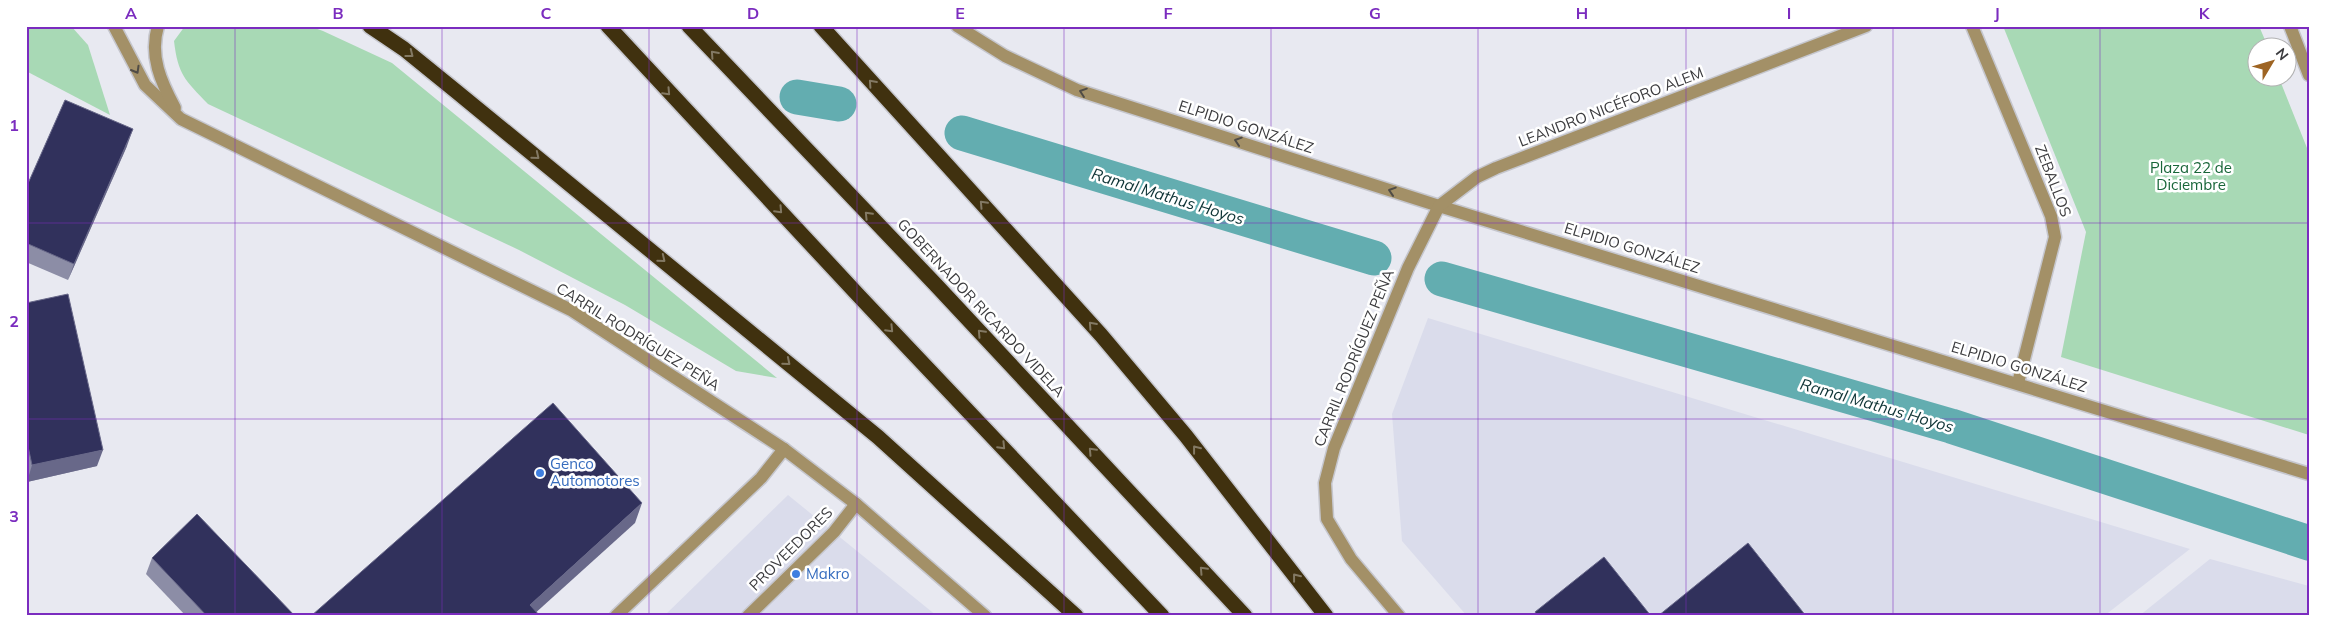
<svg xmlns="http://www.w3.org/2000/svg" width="2335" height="642" viewBox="0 0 2335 642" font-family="Mulish,sans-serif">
	<rect width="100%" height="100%" fill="#e8e9f1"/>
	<g fill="#dadceb">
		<polygon points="1428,318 2190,549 2104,616 1467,616 1402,541 1392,414"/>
		<polygon points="788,495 937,616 664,616"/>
		<polygon points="2210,559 2309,586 2309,616 2139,616"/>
	</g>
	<g fill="#a8d9b5">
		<polygon points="26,26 71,26 88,45 110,115 26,71"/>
		<path d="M185,26H309L323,31L392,63L777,378L736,371L625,305L519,250L208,104C185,80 178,75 174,41Z"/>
		<polygon points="2003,26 2259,26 2268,47 2258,48 2258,78 2279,78 2309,153 2309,435 2061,357 2086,232"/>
	</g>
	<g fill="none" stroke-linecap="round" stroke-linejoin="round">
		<g stroke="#63adb0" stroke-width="35">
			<polyline points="797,97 839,104"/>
			<polyline points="962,133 1374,258"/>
			<polyline points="1442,279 1951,426 2309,543"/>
		</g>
		<g stroke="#c5c6cd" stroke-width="15">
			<g id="minor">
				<polyline points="114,26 145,85 181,119 571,310 784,449 856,504 985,616"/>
				<path d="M158,26C149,56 161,82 175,108"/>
				<polyline points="957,26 1005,56 1077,90 1439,206 2309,474"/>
				<polyline points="1972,26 2051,216 2055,237 2018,383"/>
				<polyline points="2290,26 2309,75"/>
				<polyline points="616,616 761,478 784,449"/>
				<polyline points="748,616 834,532 856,504"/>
				<polyline points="1399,616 1351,559 1327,519 1325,483 1334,448 1408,268 1439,206 1477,177 1496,168 1866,26"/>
			</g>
		</g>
		<g stroke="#c5c6cd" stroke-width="18">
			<g id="highway">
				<polyline points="370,26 404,49 457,92 878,437 1076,616"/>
				<polyline points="608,26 859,296 1162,616"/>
				<polyline points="689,26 936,285 1245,616"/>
				<polyline points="821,26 1101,335 1186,436 1326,616"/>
			</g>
		</g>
		<use href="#minor" stroke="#a39067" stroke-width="12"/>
		<use href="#highway" stroke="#40310f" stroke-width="15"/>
	</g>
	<g fill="#8c8da6">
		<polygon points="127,146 68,280 26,262 26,188"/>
		<polygon points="26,303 97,466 27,482 26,480"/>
		<polygon points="152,558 295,616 186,616 146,574"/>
	</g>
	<g fill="#686889">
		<polygon points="133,129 127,146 68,280 74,264"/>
		<polygon points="103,450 97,466 27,482 32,465"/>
		<polygon points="642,503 635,523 532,616 530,605"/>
	</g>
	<g fill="#31315c" stroke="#686889">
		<polygon points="65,100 133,129 74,264 26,243 26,188"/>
		<polygon points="68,294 103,450 32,465 26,437 26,303"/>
		<polygon points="553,403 642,503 530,605 540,616 311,616"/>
		<polygon points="197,514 295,616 207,616 152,558"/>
		<polygon points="1748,543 1806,616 1658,616"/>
		<polygon points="1604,557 1651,616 1538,616 1535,612"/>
	</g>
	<defs><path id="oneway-chevron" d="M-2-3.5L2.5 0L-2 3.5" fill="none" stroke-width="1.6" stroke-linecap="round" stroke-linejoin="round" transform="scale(1.25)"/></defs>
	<g stroke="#837963">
		<use href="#oneway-chevron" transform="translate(410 54) rotate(38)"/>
		<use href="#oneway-chevron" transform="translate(714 54) rotate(-132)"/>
		<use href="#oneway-chevron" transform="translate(872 83) rotate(-132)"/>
		<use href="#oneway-chevron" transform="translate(667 92) rotate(47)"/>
		<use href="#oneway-chevron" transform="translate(536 156) rotate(39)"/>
		<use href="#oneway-chevron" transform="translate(983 204) rotate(-133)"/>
		<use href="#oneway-chevron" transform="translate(779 210) rotate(47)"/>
		<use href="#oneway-chevron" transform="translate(868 215) rotate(-134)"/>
		<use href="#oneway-chevron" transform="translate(662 259) rotate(39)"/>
		<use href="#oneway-chevron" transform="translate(1092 325) rotate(-132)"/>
		<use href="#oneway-chevron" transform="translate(890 329) rotate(46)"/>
		<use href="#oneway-chevron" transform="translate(981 333) rotate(-133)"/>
		<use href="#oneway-chevron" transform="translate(787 362) rotate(40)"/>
		<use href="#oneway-chevron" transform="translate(1002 446) rotate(46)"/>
		<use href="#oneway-chevron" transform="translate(1196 449) rotate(-128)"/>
		<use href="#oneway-chevron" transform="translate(1092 451) rotate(-133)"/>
		<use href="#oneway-chevron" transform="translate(1203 570) rotate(-133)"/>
		<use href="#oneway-chevron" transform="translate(1296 577) rotate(-128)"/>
	</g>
	<g stroke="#504c46">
		<use href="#oneway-chevron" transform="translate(136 70) rotate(60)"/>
		<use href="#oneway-chevron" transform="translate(1083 92) rotate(-161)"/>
		<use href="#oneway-chevron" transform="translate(1238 141) rotate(-162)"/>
		<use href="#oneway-chevron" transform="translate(1392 191) rotate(-162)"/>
	</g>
	<path fill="none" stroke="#7b2cbf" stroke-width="1" stroke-opacity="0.55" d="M235,26V616M442,26V616M649,26V616M857,26V616M1064,26V616M1271,26V616M1478,26V616M1686,26V616M1893,26V616M2100,26V616M26,223H2309M26,419H2309"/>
	<g fill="#3f7fe0" stroke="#fff" stroke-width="2">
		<circle cx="540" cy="473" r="5"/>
		<circle cx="796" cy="574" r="5"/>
	</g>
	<g text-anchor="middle" stroke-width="5" stroke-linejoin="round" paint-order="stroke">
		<g font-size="15" fill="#3b3b3e" stroke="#fff">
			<text transform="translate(1611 107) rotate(-21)" y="5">LEANDRO NICÉFORO ALEM</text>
			<text transform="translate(1246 127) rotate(18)" y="5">ELPIDIO GONZÁLEZ</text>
			<text transform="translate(2053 181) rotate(69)" y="5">ZEBALLOS</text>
			<text transform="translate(1632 248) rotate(17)" y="5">ELPIDIO GONZÁLEZ</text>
			<text transform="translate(981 308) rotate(47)" y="5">GOBERNADOR RICARDO VIDELA</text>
			<text transform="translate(638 337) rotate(32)" y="5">CARRIL RODRÍGUEZ PEÑA</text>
			<text transform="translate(1354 358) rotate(-68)" y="5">CARRIL RODRÍGUEZ PEÑA</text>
			<text transform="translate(2019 367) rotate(17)" y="5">ELPIDIO GONZÁLEZ</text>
			<text transform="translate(791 549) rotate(-45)" y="5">PROVEEDORES</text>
		</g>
		<g font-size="15" fill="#196639" stroke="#fff">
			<text x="2191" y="173">Plaza 22 de<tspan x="2191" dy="17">Diciembre</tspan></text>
		</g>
		<g font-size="15" fill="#366cbe" stroke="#fff" text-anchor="start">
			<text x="550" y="469">Genco<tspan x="550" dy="17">Automotores</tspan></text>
			<text x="806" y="579">Makro</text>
		</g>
		<g font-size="16" font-style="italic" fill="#0e3335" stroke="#fff">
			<text transform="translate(1168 196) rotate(17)" y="6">Ramal Mathus Hoyos</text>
			<text transform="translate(1877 405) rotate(16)" y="6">Ramal Mathus Hoyos</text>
		</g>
	</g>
	<rect width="2335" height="642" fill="none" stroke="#ffffff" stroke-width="55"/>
	<g transform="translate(2272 62) rotate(52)"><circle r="24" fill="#ffffff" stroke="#b1b1b2"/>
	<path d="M0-4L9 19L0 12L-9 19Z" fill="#9e6423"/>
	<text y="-8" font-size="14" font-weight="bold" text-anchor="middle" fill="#3b3b3e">N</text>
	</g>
	<rect x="28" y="28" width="2280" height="586" fill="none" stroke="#7b2cbf" stroke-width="2"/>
	<g font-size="16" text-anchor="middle" font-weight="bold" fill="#7b2cbf">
		<text x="131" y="19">A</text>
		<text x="338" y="19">B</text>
		<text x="546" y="19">C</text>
		<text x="753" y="19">D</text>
		<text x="960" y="19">E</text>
		<text x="1168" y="19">F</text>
		<text x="1375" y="19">G</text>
		<text x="1582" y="19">H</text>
		<text x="1789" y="19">I</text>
		<text x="1997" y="19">J</text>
		<text x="2204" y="19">K</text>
		<text x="14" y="131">1</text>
		<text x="14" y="327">2</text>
		<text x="14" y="522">3</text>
	</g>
</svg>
